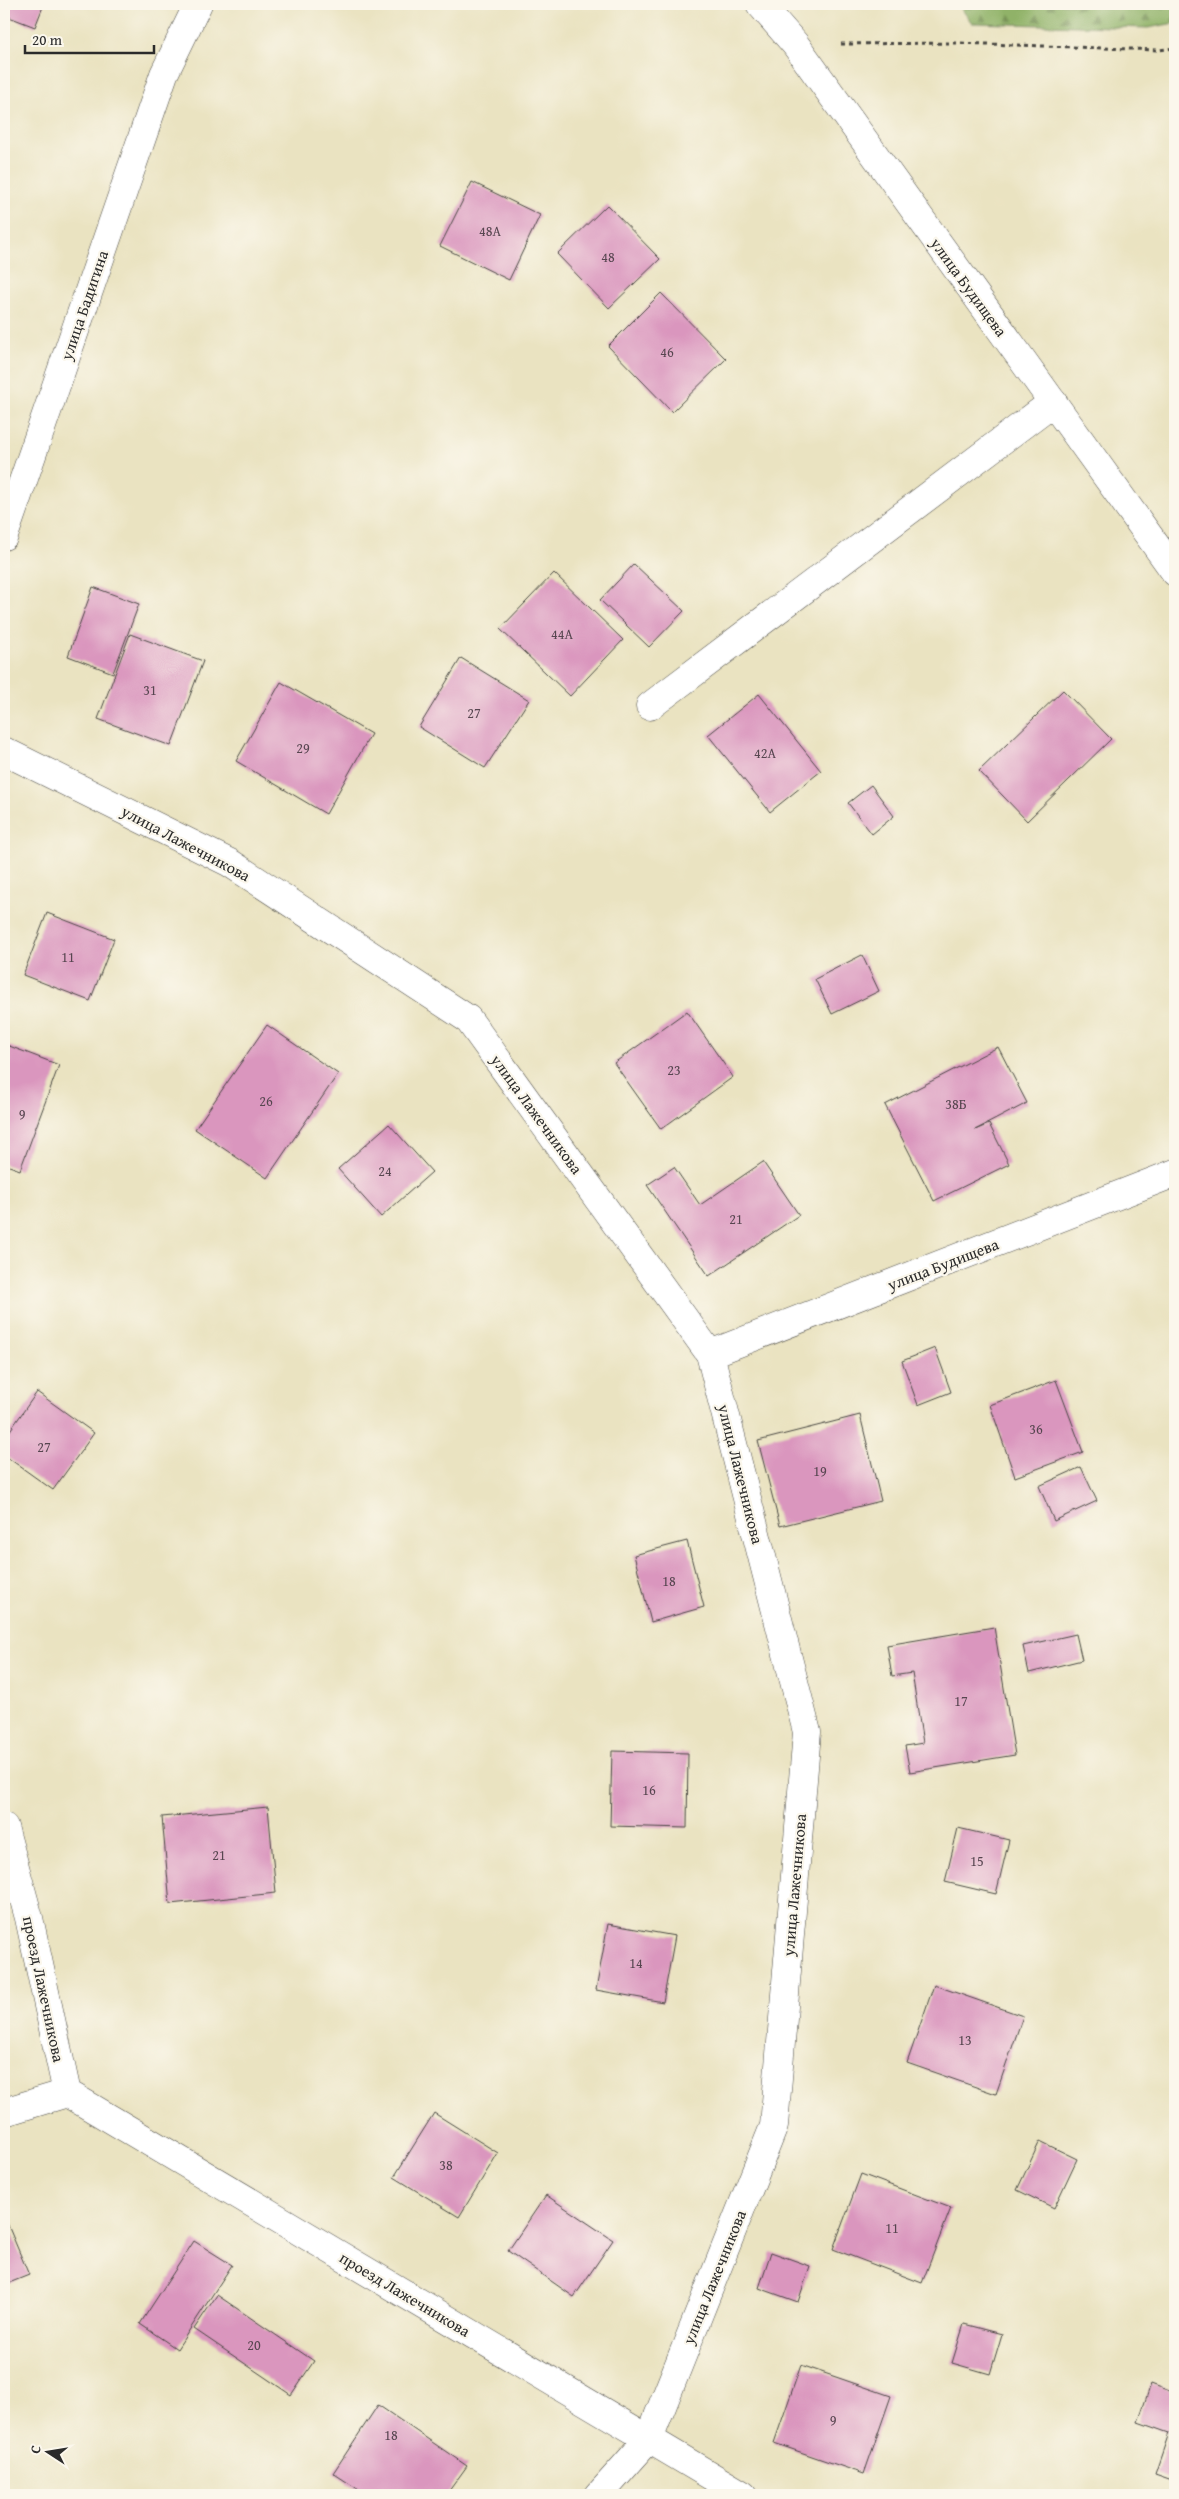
<svg xmlns="http://www.w3.org/2000/svg" width="1179" height="2499" viewBox="0 0 1179 2499" font-family="'Gentium Book Plus',serif">
	<defs>
		<pattern id="forest-firs" width="22" height="20" patternUnits="userSpaceOnUse" patternTransform="scale(1.25)"><rect width="22" height="20" fill="#90b267"/><path d="M5 1l3.5 6h-7zM16 11l3.5 6h-7z" fill="#769155"/></pattern>
	</defs>
	<rect width="100%" height="100%" fill="#fbf7ec"/>
	<filter id="ink" filterUnits="userSpaceOnUse"><feTurbulence type="fractalNoise" baseFrequency=".02" numOctaves="2"/><feDisplacementMap in="SourceGraphic" scale="10" xChannelSelector="R" yChannelSelector="G"/><feConvolveMatrix kernelMatrix="1 2 1 2 8 2 1 2 1" color-interpolation-filters="sRGB"/></filter>
	<filter id="wash" filterUnits="userSpaceOnUse"><feTurbulence type="fractalNoise" baseFrequency=".0096" numOctaves="4" result="noise"/><feDisplacementMap in="SourceGraphic" scale="20" xChannelSelector="R" yChannelSelector="G"/><feGaussianBlur stdDeviation="1.12" result="paint"/><feColorMatrix in="noise" values="0 0 0 0 0 0 0 0 0 0 0 0 0 0 0 0 0 1.4 0 .05"/><feComposite in="paint" operator="in"/></filter>
	<g filter="url(#wash)">
		<rect width="100%" height="100%" fill="#eae3c1"/>
		<polygon fill="url(#forest-firs)" stroke="#5e6e49" points="958,4 1175,4 1175,23 1148,28 972,23"/>
		<g id="blocks">
			<g fill="#da96be">
				<polygon points="4,4 44,4 35,27 4,15"/>
				<polygon points="4,77 9,79 4,94"/>
				<polygon points="472,182 540,215 509,280 440,246"/>
				<polygon points="607,205 660,259 609,308 557,254"/>
				<polygon points="661,293 726,359 672,412 608,346"/>
				<polygon points="634,564 684,611 649,647 600,600"/>
				<polygon points="554,573 623,640 570,696 500,629"/>
				<polygon points="93,587 139,604 113,673 68,656"/>
				<polygon points="130,634 203,661 171,746 98,719"/>
				<polygon points="461,658 529,700 485,768 419,727"/>
				<polygon points="281,682 371,734 326,814 236,761"/>
				<polygon points="1063,690 1111,739 1027,821 979,771"/>
				<polygon points="759,694 821,771 770,812 708,735"/>
				<polygon points="871,785 894,816 872,834 848,803"/>
				<polygon points="47,913 114,939 90,1001 23,975"/>
				<polygon points="862,955 879,991 832,1014 815,979"/>
				<polygon points="687,1011 733,1077 661,1129 614,1063"/>
				<polygon points="267,1025 338,1074 267,1178 195,1129"/>
				<polygon points="4,1044 59,1065 20,1170 4,1164"/>
				<polygon points="998,1047 1027,1103 975,1130 989,1124 1009,1164 934,1201 885,1105"/>
				<polygon points="389,1124 432,1172 381,1217 338,1169"/>
				<polygon points="763,1162 799,1215 709,1276 647,1185 674,1167 700,1205"/>
				<polygon points="935,1348 951,1392 918,1405 902,1361"/>
				<polygon points="1056,1380 1083,1452 1015,1477 990,1405"/>
				<polygon points="37,1392 94,1433 53,1490 4,1455 4,1439"/>
				<polygon points="860,1415 881,1501 780,1526 758,1441"/>
				<polygon points="1081,1467 1097,1501 1054,1521 1039,1486"/>
				<polygon points="687,1541 704,1607 651,1622 634,1555"/>
				<polygon points="994,1627 1015,1755 910,1772 905,1746 923,1743 912,1673 892,1676 887,1645"/>
				<polygon points="1076,1634 1082,1660 1029,1673 1023,1646"/>
				<polygon points="612,1751 688,1753 687,1828 610,1826"/>
				<polygon points="268,1807 276,1893 170,1904 162,1817"/>
				<polygon points="958,1828 1009,1840 996,1894 945,1882"/>
				<polygon points="608,1924 675,1936 663,2002 596,1990"/>
				<polygon points="934,1985 1023,2016 996,2094 907,2063"/>
				<polygon points="434,2113 498,2153 459,2217 394,2177"/>
				<polygon points="1040,2141 1077,2159 1054,2208 1017,2190"/>
				<polygon points="861,2174 951,2208 922,2283 833,2249"/>
				<polygon points="546,2195 613,2240 574,2297 508,2251"/>
				<polygon points="7,2223 29,2275 4,2285 4,2225"/>
				<polygon points="194,2241 232,2265 177,2349 140,2324"/>
				<polygon points="771,2252 810,2266 798,2302 759,2288"/>
				<polygon points="217,2295 314,2361 291,2395 194,2329"/>
				<polygon points="964,2324 1002,2334 990,2374 952,2363"/>
				<polygon points="801,2365 891,2396 864,2474 774,2443"/>
				<polygon points="1151,2384 1175,2393 1175,2481 1155,2474 1169,2433 1138,2422"/>
				<polygon points="378,2405 467,2466 446,2495 367,2495 333,2473"/>
			</g>
		</g>
	</g>
	<g filter="url(#ink)">
		<use href="#blocks" fill-opacity="0" stroke="#484742" stroke-width="1"/>
		<g fill="none" stroke-linecap="round" stroke-linejoin="round">
			<g stroke="#484742" stroke-width="29">
				<g id="minor">
					<polyline points="760,4 795,44 1175,572"/>
					<polyline points="4,536 164,74 198,4"/>
					<polyline points="650,706 1053,402"/>
					<polyline points="4,751 230,863 468,1019 710,1354 807,1732 774,2126 649,2439 599,2495"/>
					<polyline points="710,1354 1175,1173"/>
					<polyline points="4,1827 29,1918 67,2093 743,2495"/>
					<polyline points="4,2112 67,2093"/>
				</g>
			</g>
			<polyline stroke="#484742" stroke-width="3" stroke-dasharray="4 4" stroke-linecap="butt" points="841,44 958,43 1159,50 1175,48"/>
			<use href="#minor" stroke="#fff" stroke-width="28"/>
		</g>
	</g>
	<g text-anchor="middle" stroke-width="4.5" stroke-linejoin="round" paint-order="stroke">
		<g font-size="14" fill="#574650">
			<text x="490" y="236">48А</text>
			<text x="608" y="262">48</text>
			<text x="667" y="357">46</text>
			<text x="562" y="639">44А</text>
			<text x="150" y="695">31</text>
			<text x="474" y="718">27</text>
			<text x="303" y="753">29</text>
			<text x="765" y="758">42А</text>
			<text x="68" y="962">11</text>
			<text x="674" y="1075">23</text>
			<text x="266" y="1106">26</text>
			<text x="956" y="1109">38Б</text>
			<text x="22" y="1119">9</text>
			<text x="385" y="1176">24</text>
			<text x="736" y="1224">21</text>
			<text x="1036" y="1434">36</text>
			<text x="44" y="1452">27</text>
			<text x="820" y="1476">19</text>
			<text x="669" y="1586">18</text>
			<text x="961" y="1706">17</text>
			<text x="649" y="1795">16</text>
			<text x="219" y="1860">21</text>
			<text x="977" y="1866">15</text>
			<text x="636" y="1968">14</text>
			<text x="965" y="2045">13</text>
			<text x="446" y="2170">38</text>
			<text x="892" y="2233">11</text>
			<text x="254" y="2350">20</text>
			<text x="833" y="2425">9</text>
			<text x="391" y="2440">18</text>
		</g>
		<g font-size="16" fill="#2b2b2b" stroke="#fbf7ec">
			<text transform="translate(969 287) rotate(54)" y="6">улица Будищева</text>
			<text transform="translate(84 305) rotate(-71)" y="6">улица Бадигина</text>
			<text transform="translate(186 843) rotate(28)" y="6">улица Лажечникова</text>
			<text transform="translate(537 1114) rotate(54)" y="6">улица Лажечникова</text>
			<text transform="translate(943 1264) rotate(-21)" y="6">улица Будищева</text>
			<text transform="translate(741 1474) rotate(76)" y="6">улица Лажечникова</text>
			<text transform="translate(794 1885) rotate(-85)" y="6">улица Лажечникова</text>
			<text transform="translate(44 1989) rotate(78)" y="6">проезд Лажечникова</text>
			<text transform="translate(714 2277) rotate(-68)" y="6">улица Лажечникова</text>
			<text transform="translate(405 2294) rotate(31)" y="6">проезд Лажечникова</text>
		</g>
	</g>
	<rect width="1179" height="2499" fill="none" stroke="#fbf7ec" stroke-width="20"/>
	<g transform="translate(48 2452) rotate(282)" stroke="#fbf7ec" stroke-width="4" paint-order="stroke">
	<path d="M0-4L9 19L0 12L-9 19Z" fill="#2b2b2b"/>
	<text y="-8" font-size="14" font-weight="bold" text-anchor="middle" fill="#2b2b2b">С</text>
	</g>
	<path d="M25 45v8h129v-8" fill="none" stroke="#2b2b2b" stroke-width="2.5"/>
	<text x="32" y="45" font-size="15" fill="#2b2b2b" stroke="#fbf7ec" stroke-width="4" paint-order="stroke">20 m</text>
</svg>
